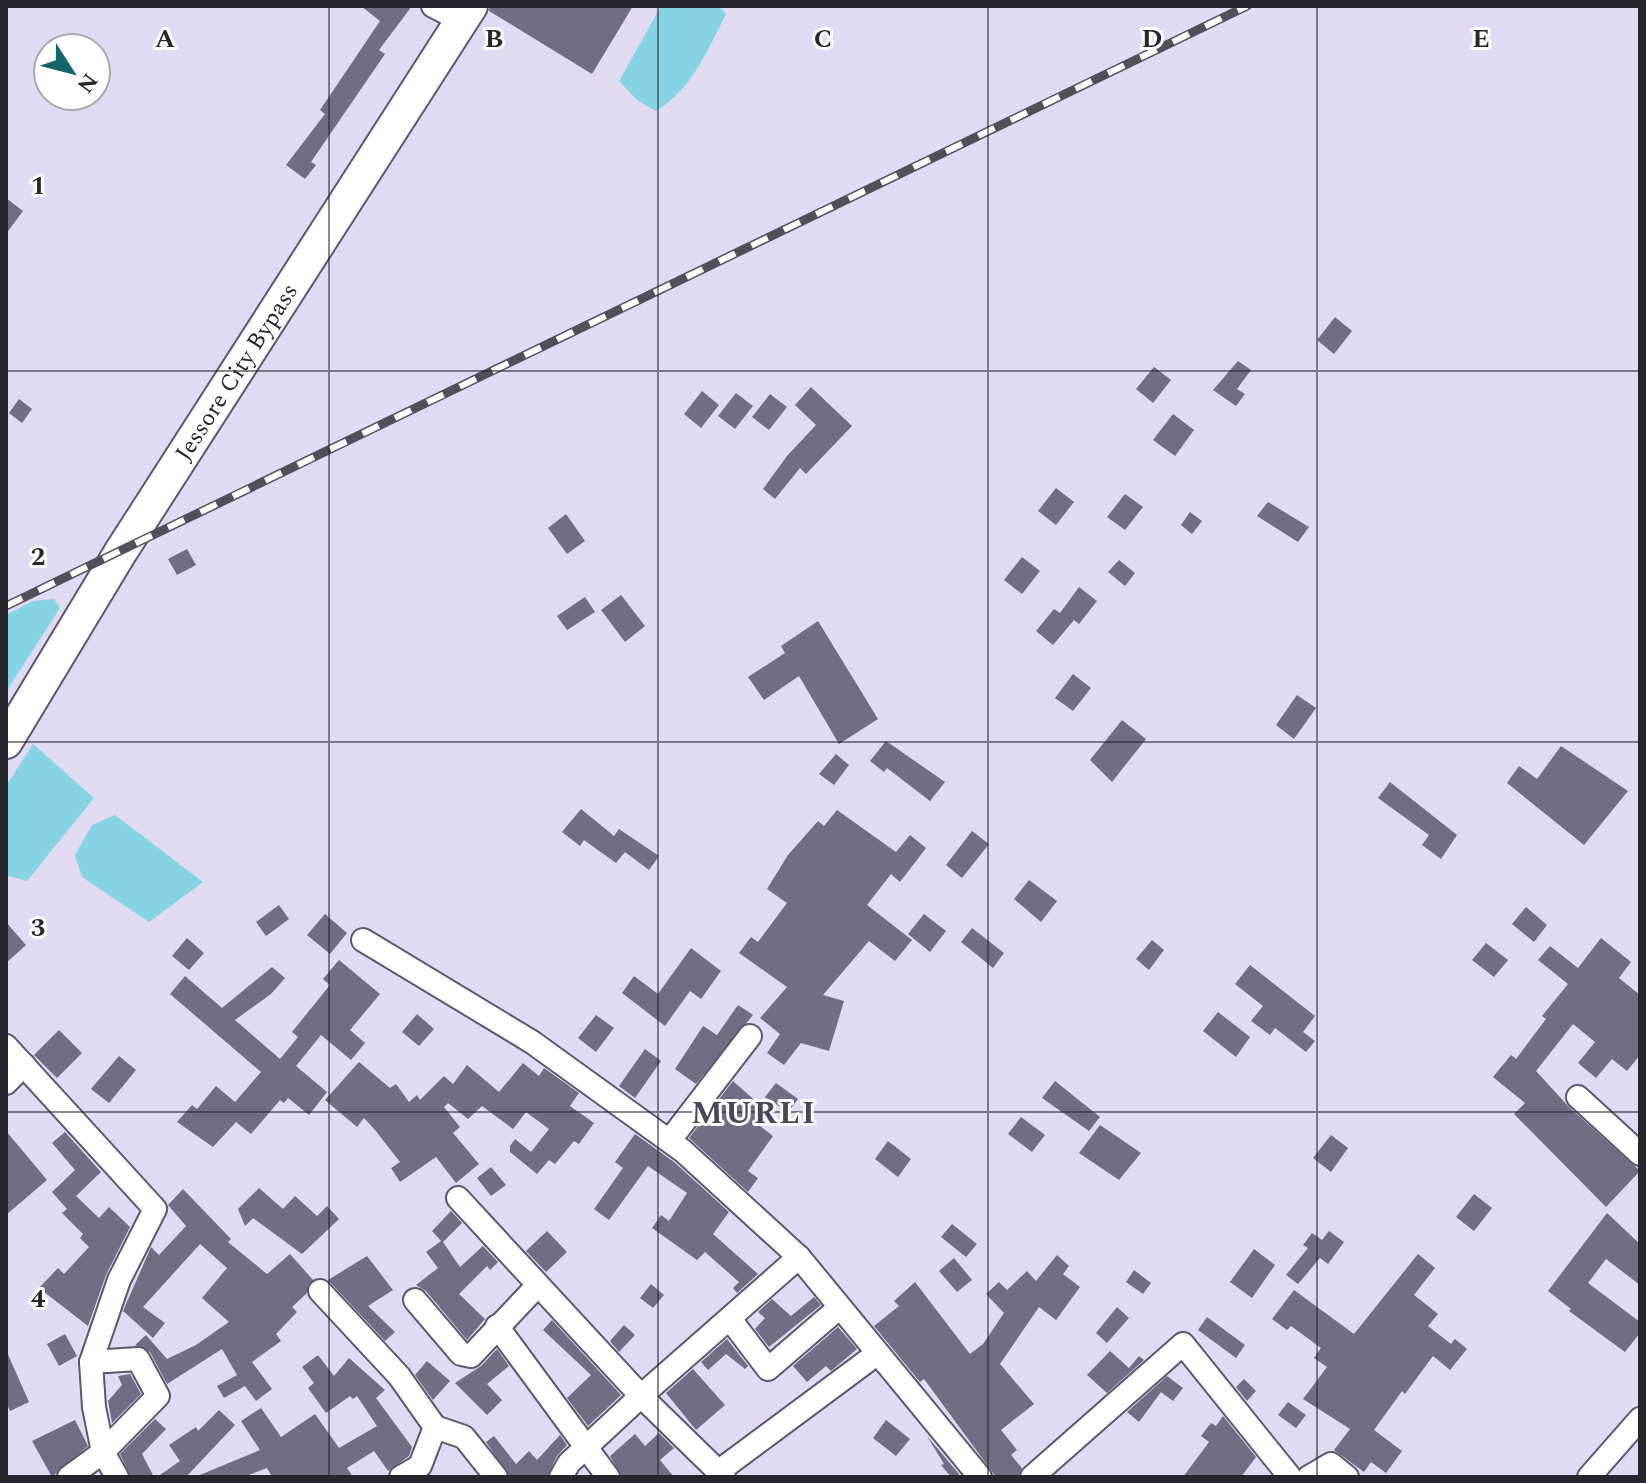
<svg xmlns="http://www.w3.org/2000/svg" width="1646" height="1483" viewBox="0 0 1646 1483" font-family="Spectral,serif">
	<rect width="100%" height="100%" fill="#e0dbf2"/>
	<g fill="#86d4e3">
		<path d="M661,6H719L726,14C707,51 692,89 656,111L637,100L619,81Z"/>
		<polygon points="54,599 60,608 6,692 6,615 33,601"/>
		<polygon points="33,744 94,798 27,881 6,875 6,786"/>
		<polygon points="115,815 203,882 149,922 82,877 75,855 92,825"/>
	</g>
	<g fill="#726d82">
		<polygon points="361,6 412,6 379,50 385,54 311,162 316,165 305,179 286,165 325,114 320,110 380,21"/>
		<polygon points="490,6 633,6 592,74 489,11"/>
		<polygon points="6,198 23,211 6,234"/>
		<polygon points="1335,317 1352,331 1334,354 1317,340"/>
		<polygon points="1238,361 1251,370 1237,389 1245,394 1236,406 1213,390"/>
		<polygon points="1154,367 1171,380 1153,403 1136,389"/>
		<polygon points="811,387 852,426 806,474 800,468 775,499 763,489 787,456 816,425 795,405"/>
		<polygon points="702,391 719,405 701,428 684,414"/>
		<polygon points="736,393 753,406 735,429 718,416"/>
		<polygon points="770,394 787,407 769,430 752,417"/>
		<polygon points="19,399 32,409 22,423 9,413"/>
		<polygon points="1173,414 1194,430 1175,456 1153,440"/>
		<polygon points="1056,488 1074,502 1056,525 1038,511"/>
		<polygon points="1125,494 1143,507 1125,530 1107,517"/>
		<polygon points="1268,502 1309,527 1298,542 1257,516"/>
		<polygon points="1190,512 1202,521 1192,534 1181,525"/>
		<polygon points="566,514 585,541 567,554 548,528"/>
		<polygon points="187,549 196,565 177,575 168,559"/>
		<polygon points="1022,557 1040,571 1022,594 1004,580"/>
		<polygon points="1119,560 1135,573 1125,586 1108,572"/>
		<polygon points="1079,587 1097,601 1079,624 1074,620 1053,645 1036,631 1054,609 1060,613"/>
		<polygon points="621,595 645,626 625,642 601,610"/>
		<polygon points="585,597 595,612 567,630 557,616"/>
		<polygon points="818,621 878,719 839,744 799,676 764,700 748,677 785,653 781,646"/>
		<polygon points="1073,674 1091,688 1073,711 1055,698"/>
		<polygon points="1297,695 1316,708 1294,739 1276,725"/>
		<polygon points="1122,720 1146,739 1112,782 1090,760"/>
		<polygon points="886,741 945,782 930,801 887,768 884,772 870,761"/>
		<polygon points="1561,746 1628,791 1584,845 1507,783 1519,766 1537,779"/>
		<polygon points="836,754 849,765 834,785 819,774"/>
		<polygon points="1390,782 1457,835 1441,859 1422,845 1429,835 1378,798"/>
		<polygon points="581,809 614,836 619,829 659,856 649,870 625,852 616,863 584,840 580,846 562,832"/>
		<polygon points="837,810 896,852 910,835 926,848 900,882 891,874 867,905 912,940 895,961 869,941 823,995 844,1001 829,1051 801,1043 784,1065 767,1053 780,1034 760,1018 787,987 739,953 751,937 758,942 787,903 767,889 788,855 818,821 824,826"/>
		<polygon points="972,831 989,844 962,878 946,865"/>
		<polygon points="1029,880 1057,901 1041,922 1014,899"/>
		<polygon points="279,905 289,919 266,936 256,922"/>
		<polygon points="1526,907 1547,925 1534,942 1512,924"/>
		<polygon points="325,914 347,933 330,954 307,935"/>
		<polygon points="924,914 946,931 930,952 908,934"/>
		<polygon points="6,922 26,945 6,963"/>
		<polygon points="972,928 1004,953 993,968 961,942"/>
		<polygon points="187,938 204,953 189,970 172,956"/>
		<polygon points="1601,938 1631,962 1619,978 1640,995 1640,1055 1627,1071 1612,1059 1596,1078 1578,1063 1595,1042 1573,1024 1536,1071 1569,1107 1640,1171 1606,1207 1514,1114 1525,1103 1493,1077 1511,1055 1516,1059 1546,1019 1542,1016 1568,984 1538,960 1550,946 1578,968"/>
		<polygon points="1152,940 1164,950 1149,970 1136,959"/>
		<polygon points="1486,943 1508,960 1494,977 1472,960"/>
		<polygon points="691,948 721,971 701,999 690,991 665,1026 622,993 634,976 658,994"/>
		<polygon points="339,960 380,994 350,1030 365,1043 351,1060 321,1035 296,1066 327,1092 309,1115 288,1098 284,1103 280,1100 251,1134 236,1122 213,1147 177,1122 192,1105 197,1109 216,1086 235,1102 261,1072 170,994 185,976 222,1008 272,967 285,978 271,994 235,1020 280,1059 298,1037 292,1032 330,985 323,979"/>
		<polygon points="1250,965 1315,1016 1303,1032 1315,1041 1306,1052 1275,1028 1270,1035 1251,1021 1263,1006 1235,984"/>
		<polygon points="738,1005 753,1015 696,1084 675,1069 703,1026 717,1035"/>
		<polygon points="1218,1012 1250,1037 1236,1057 1203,1031"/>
		<polygon points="417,1014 434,1029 419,1046 402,1032"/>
		<polygon points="596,1015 614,1028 596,1052 578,1038"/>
		<polygon points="59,1030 82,1053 57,1078 34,1055"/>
		<polygon points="645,1049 661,1061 635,1098 619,1086"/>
		<polygon points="119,1056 136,1070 109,1103 91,1089"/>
		<polygon points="359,1062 390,1088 396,1084 409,1102 417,1095 420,1100 444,1076 453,1084 467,1065 499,1092 523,1063 539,1076 544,1068 579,1093 570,1106 594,1123 579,1144 574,1141 555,1164 549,1160 537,1174 510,1152 510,1146 515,1139 531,1152 549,1129 526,1112 513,1129 482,1106 468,1119 448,1103 444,1107 460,1127 453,1133 479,1164 456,1183 436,1157 400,1182 391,1168 400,1162 375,1130 364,1118 357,1127 325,1100"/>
		<polygon points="733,1081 769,1113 760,1126 773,1136 748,1171 758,1178 748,1192 689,1138"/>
		<polygon points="1055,1081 1100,1117 1089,1131 1042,1098"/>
		<polygon points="776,1083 798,1099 788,1112 765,1097"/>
		<polygon points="1021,1117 1045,1135 1032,1152 1008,1134"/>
		<polygon points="1100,1125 1141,1153 1119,1180 1079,1153"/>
		<polygon points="6,1131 47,1180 6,1215"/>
		<polygon points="65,1132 101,1172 76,1196 99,1218 109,1207 130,1227 106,1275 88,1326 39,1288 58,1268 64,1274 89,1247 80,1238 83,1234 62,1213 67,1209 52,1192 75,1170 52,1143"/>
		<polygon points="635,1134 674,1162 729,1212 713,1234 758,1274 737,1293 733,1288 739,1282 705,1252 697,1260 652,1228 661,1215 669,1221 687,1193 648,1166 609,1220 594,1209 623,1168 615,1162"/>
		<polygon points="1331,1135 1348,1148 1331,1172 1313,1158"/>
		<polygon points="888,1141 911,1159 898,1177 875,1159"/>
		<polygon points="491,1167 506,1185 491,1196 477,1178"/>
		<polygon points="259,1188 283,1209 295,1196 317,1216 327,1206 339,1219 302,1254 253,1218 245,1226 238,1209"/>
		<polygon points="183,1189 231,1239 228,1242 267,1274 290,1254 313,1280 306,1294 292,1307 297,1312 276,1334 281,1341 252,1362 272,1389 256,1401 245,1386 224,1398 217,1386 237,1375 222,1349 167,1384 150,1352 135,1345 146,1335 167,1359 196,1345 229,1322 202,1298 227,1268 200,1244 143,1307 165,1323 153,1338 123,1311 151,1247 159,1255 186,1226 168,1205"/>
		<polygon points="1474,1194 1492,1208 1474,1231 1456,1217"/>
		<polygon points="451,1211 462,1223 443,1242 460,1267 483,1246 498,1262 490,1270 487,1266 459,1294 485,1319 467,1340 426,1291 416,1285 438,1268 426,1252 441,1241 432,1231"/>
		<polygon points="1607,1213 1640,1244 1640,1285 1606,1259 1588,1283 1640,1322 1640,1333 1625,1352 1569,1311 1571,1309 1548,1291"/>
		<polygon points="952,1224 977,1244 966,1257 941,1237"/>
		<polygon points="547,1231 567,1252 546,1272 526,1251"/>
		<polygon points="1329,1231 1344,1242 1328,1264 1320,1258 1298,1284 1286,1275 1308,1248 1303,1245 1312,1233 1322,1240"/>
		<polygon points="1254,1249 1275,1265 1252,1298 1230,1282"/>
		<polygon points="1418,1254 1435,1268 1414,1295 1438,1314 1428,1326 1451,1344 1455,1339 1467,1349 1450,1370 1433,1356 1405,1394 1402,1391 1374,1430 1402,1451 1386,1473 1371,1462 1364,1472 1334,1450 1350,1429 1303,1399 1327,1367 1314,1358 1321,1348 1291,1326 1287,1330 1272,1319 1294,1290 1354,1334"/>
		<polygon points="1057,1255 1069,1266 1063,1274 1080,1287 1056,1320 1039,1307 1000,1364 1034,1404 1001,1430 1017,1450 1011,1455 1022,1468 1018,1477 996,1477 924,1379 920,1382 874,1326 899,1306 894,1301 915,1282 970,1354 983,1344 1004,1313 986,1294 999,1282 1007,1290 1027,1271 1036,1281"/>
		<polygon points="367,1256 393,1290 368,1306 395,1332 385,1341 328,1280"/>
		<polygon points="954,1258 972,1280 957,1292 939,1271"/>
		<polygon points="1134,1270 1151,1283 1143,1294 1126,1282"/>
		<polygon points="651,1284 664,1295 653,1308 640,1298"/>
		<polygon points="814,1297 821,1305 769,1347 755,1329 765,1318 758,1312 772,1299 791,1316"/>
		<polygon points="1117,1307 1129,1318 1107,1343 1096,1333"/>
		<polygon points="1207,1317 1245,1345 1236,1358 1198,1330"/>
		<polygon points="552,1320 621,1395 588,1426 567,1398 591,1375 543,1330"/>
		<polygon points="624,1325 635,1335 619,1352 610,1341"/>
		<polygon points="838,1327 857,1349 831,1371 826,1366 807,1382 793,1366"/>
		<polygon points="65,1334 77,1356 59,1366 47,1344"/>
		<polygon points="727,1339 748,1366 745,1369 726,1354 708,1370 701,1362"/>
		<polygon points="497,1349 509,1366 487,1384 502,1400 487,1415 455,1383 481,1366"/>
		<polygon points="6,1350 29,1402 10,1411 6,1402"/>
		<polygon points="1110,1351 1129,1368 1139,1356 1144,1360 1107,1393 1087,1375"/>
		<polygon points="318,1355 334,1376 349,1358 385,1390 376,1398 412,1447 409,1456 388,1471 374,1451 347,1468 353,1477 272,1477 267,1468 244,1477 195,1477 260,1450 241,1421 261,1408 281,1437 315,1414 339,1448 377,1426 357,1396 353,1399 350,1396 326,1413 308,1388 314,1383 302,1367"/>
		<polygon points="427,1361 450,1381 433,1400 415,1375"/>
		<polygon points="693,1369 725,1405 696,1430 666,1393"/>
		<polygon points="130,1374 141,1394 112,1423 108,1401 122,1385 118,1376"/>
		<polygon points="1167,1376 1183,1388 1173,1401 1161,1392 1139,1422 1127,1412"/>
		<polygon points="1244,1379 1256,1391 1247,1401 1236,1387"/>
		<polygon points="1288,1402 1306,1415 1296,1428 1278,1415"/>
		<polygon points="219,1410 235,1425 186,1477 157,1477 180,1461 169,1445 196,1427 198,1431"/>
		<polygon points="1223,1416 1256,1457 1241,1477 1183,1477 1209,1442 1201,1436 1211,1423 1216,1426"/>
		<polygon points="155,1419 166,1429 142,1454 154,1477 131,1477 120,1454"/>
		<polygon points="75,1420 88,1446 52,1477 32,1441"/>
		<polygon points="886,1420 910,1439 896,1456 873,1438"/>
		<polygon points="659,1433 674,1448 660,1460 674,1477 622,1477 610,1456 635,1434 645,1446"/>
		<polygon points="560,1435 567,1445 557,1456 547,1477 510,1477 486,1442 494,1436 516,1464 529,1451 537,1460"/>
		<polygon points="927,1436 959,1474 955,1477 951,1477 941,1465 944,1464"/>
	</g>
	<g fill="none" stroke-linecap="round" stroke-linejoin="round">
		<g stroke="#5c576b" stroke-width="26">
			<g id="minor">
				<polyline points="433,6 462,21"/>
				<polyline points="363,940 532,1042 683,1151 799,1257 980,1477"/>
				<polyline points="6,1046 155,1209 119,1280 91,1362 94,1407 103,1452 117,1477"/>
				<polyline points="6,1083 24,1065"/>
				<polyline points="1578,1097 1640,1154"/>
				<polyline points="670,1140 750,1036"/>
				<polyline points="458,1198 641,1396 724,1477"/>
				<polyline points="320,1291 399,1376 435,1427 464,1437 496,1477"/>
				<polyline points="415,1300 461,1354 471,1356 538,1285"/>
				<polyline points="730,1319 768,1369 840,1307"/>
				<polyline points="497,1326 608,1477"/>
				<polyline points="719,1471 878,1353"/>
				<polyline points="69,1477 103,1452 158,1396 138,1359 91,1362"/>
				<polyline points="401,1477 420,1466 435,1427"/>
				<polyline points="561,1477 569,1463 641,1396 799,1257"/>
				<polyline points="1032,1477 1183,1344 1290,1477"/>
				<polyline points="1309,1477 1331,1464 1347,1477"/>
				<polyline points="1589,1477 1640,1419"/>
			</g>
		</g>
		<g stroke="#5c576b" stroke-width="36">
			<g id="highway">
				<path id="s1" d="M6,742L120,553L471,6"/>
			</g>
		</g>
		<use href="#minor" stroke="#fff" stroke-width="22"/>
		<use href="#highway" stroke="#fff" stroke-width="32"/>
		<g stroke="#524f5b" stroke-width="9">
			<polyline id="rail" points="6,606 1247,6"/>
		</g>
		<use href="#rail" stroke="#fff" stroke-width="6" stroke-dasharray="18" stroke-linecap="butt"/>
	</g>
	<path fill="none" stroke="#27252d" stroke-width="2" stroke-opacity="0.55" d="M329,6V1477M658,6V1477M988,6V1477M1317,6V1477M6,371H1640M6,742H1640M6,1112H1640"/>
	<g text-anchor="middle" stroke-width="6" stroke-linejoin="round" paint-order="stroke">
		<g font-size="24" fill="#27252d" stroke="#fff">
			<text dy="8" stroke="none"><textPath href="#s1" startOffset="436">Jessore City Bypass</textPath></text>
		</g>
		<g font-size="32" font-weight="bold" letter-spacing="2" fill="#4b465a" stroke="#fff">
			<text x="754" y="1123">MURLI</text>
		</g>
	</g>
	<g font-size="26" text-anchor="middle" font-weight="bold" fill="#27252d" stroke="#fff" stroke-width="6" stroke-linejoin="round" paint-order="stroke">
		<text x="165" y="47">A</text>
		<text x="494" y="47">B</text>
		<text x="823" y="47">C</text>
		<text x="1152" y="47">D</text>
		<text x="1481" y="47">E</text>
		<text x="38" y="194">1</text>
		<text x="38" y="565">2</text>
		<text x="38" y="936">3</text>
		<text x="38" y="1307">4</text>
	</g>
	<rect width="1646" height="1483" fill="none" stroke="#27252d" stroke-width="16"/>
	<g transform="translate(72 72) rotate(126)"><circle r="38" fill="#ffffff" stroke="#a9a8ab" stroke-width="2"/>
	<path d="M0-6L14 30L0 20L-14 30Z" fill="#15646a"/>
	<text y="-12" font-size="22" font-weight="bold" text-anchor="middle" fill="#27252d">N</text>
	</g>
</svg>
